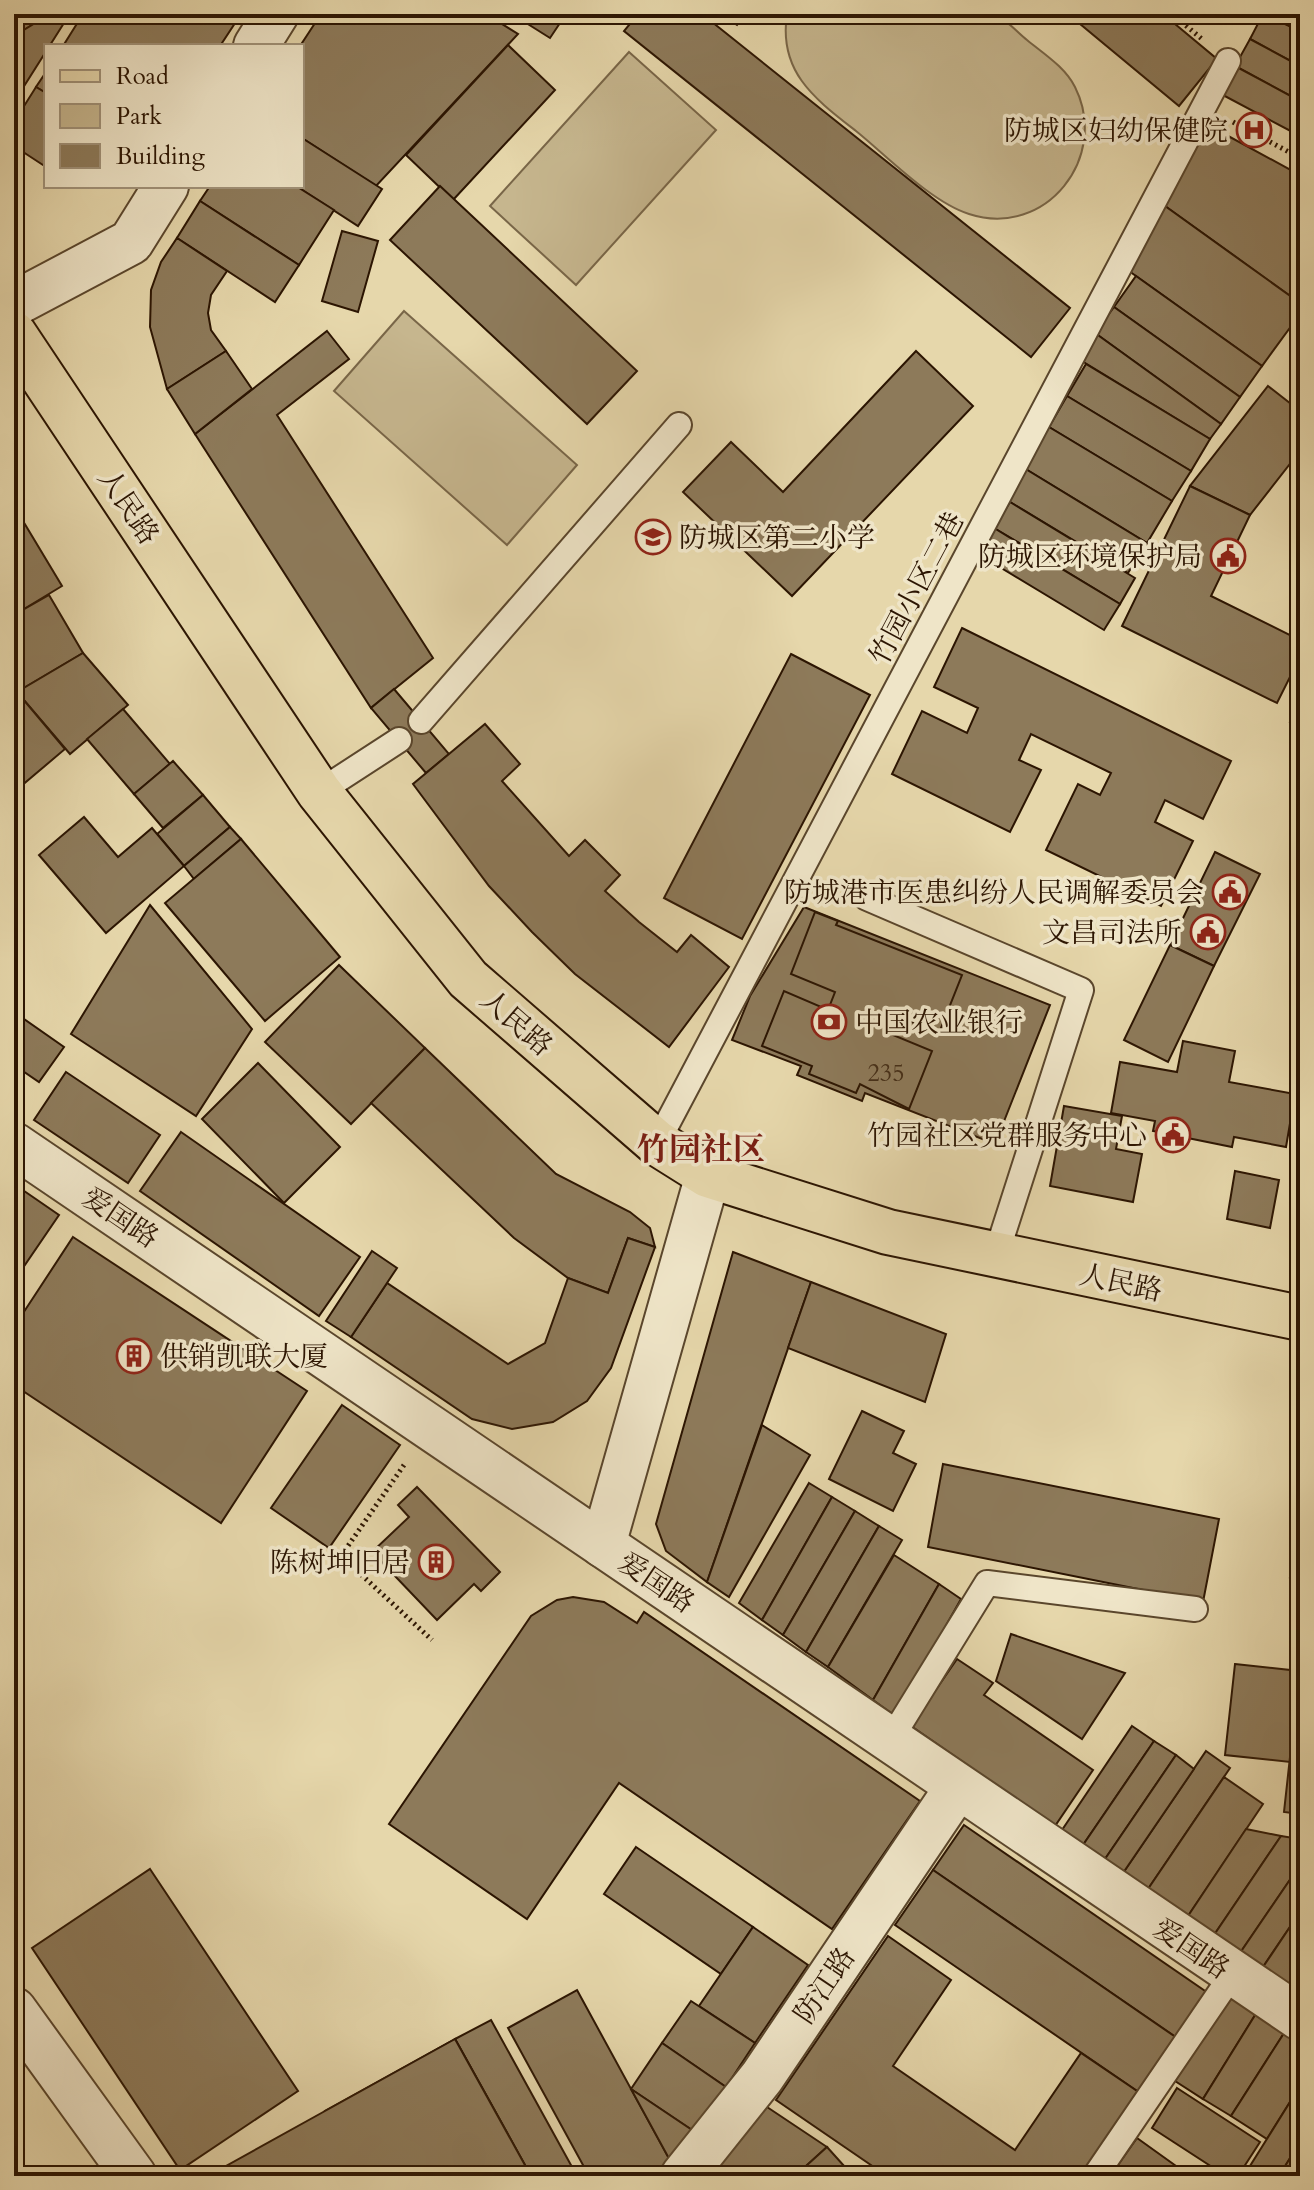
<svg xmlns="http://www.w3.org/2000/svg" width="1314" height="2190" viewBox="0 0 1314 2190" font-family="Cardo,'Noto Serif SC',serif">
	<rect width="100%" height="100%" fill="#e6d7ab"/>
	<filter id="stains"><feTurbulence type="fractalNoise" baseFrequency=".0025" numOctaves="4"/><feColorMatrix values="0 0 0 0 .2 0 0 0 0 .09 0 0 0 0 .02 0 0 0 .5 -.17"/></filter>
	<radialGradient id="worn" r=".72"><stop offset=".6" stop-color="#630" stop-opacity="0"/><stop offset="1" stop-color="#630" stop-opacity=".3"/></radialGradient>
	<g fill="#c6b68e" stroke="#796648" stroke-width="2">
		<path d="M787,14C840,14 892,14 945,14C959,14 981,10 994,14C1005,18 1018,33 1027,40C1044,54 1065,67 1075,87C1110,157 1046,239 969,214C931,202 887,156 856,131C815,99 778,72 787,14Z"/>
		<polygon points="629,52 716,130 576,285 490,206"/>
		<polygon points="404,311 577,465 507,545 334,391"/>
	</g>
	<g fill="#8d7a5a" stroke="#2c1502" stroke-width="2">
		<polygon points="14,14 50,14 14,36"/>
		<polygon points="50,14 59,14 64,23 14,102 14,36"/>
		<polygon points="83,14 241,14 220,46 63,46"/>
		<polygon points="321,14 486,14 518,34 376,186 302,138 300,46"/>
		<polygon points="512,14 566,14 550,38"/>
		<polygon points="638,14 702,14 1070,308 1031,357 624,31"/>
		<polygon points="720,14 745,14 737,25"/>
		<polygon points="1068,14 1163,14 1217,59 1179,106"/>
		<polygon points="1263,14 1300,31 1300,66 1250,39"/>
		<polygon points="1267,14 1300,14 1300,31"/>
		<polygon points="1250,39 1300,66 1300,101 1235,66"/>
		<polygon points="508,45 555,90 453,200 406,155"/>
		<polygon points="1235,66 1300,101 1300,136 1221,94"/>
		<polygon points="46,72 46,93 36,87"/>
		<polygon points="36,87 46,93 46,167 14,146 14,122"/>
		<polygon points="1208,125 1300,175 1300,303 1165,206"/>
		<polygon points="302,138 382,189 358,226 296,186 302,186"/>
		<polygon points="210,186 296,186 334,210 299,265 200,201"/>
		<polygon points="440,186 637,371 587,424 390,240"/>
		<polygon points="200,201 299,265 275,302 177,238"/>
		<polygon points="1165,206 1300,303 1300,314 1262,366 1129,271"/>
		<polygon points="342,231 378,241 358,312 322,301"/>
		<polygon points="177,238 227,271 211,295 208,313 211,330 226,351 167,389 150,327 151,290 161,262"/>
		<polygon points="1136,276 1262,366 1240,397 1114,307"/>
		<polygon points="1114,307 1240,397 1221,424 1095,333"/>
		<polygon points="327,331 349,359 277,415 433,658 371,708 195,434"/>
		<polygon points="1095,333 1221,424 1210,439 1077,358"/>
		<polygon points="226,351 252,389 195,434 167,389"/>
		<polygon points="916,351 973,406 792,596 683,492 731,442 783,492"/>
		<polygon points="1086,364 1210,439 1191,471 1067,396"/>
		<polygon points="1268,386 1300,411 1300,451 1250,515 1190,486"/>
		<polygon points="1067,396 1191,471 1172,501 1049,427"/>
		<polygon points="1049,427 1172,501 1147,543 1024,468"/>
		<polygon points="1024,468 1147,543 1128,573 1005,499"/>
		<polygon points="1190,486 1250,515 1211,596 1300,640 1300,657 1277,703 1122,626"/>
		<polygon points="1010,502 1135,578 1120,604 994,528"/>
		<polygon points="14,506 62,586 14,615"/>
		<polygon points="994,528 1120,604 1104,630 978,554"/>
		<polygon points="49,595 83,653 17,692 14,615"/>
		<polygon points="962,628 1231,761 1203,819 1165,800 1155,822 1193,841 1161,906 1046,850 1078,784 1100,795 1111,773 1031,734 1019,760 1041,770 1010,832 892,774 922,711 967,733 978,708 934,687"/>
		<polygon points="83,653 128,705 70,754 17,692"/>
		<polygon points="791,654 870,695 742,939 664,898"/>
		<polygon points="394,689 449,754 426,773 371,708"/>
		<polygon points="17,692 65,749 14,792 14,694"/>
		<polygon points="1300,698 1300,726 1290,722"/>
		<polygon points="123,709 170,764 134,794 87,739"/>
		<polygon points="485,724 520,764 502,781 569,856 585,840 620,875 605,891 639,922 677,952 691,935 729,967 669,1047 575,974 532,932 489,886 413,784"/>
		<polygon points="173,761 203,795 163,828 134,794"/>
		<polygon points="203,795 230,827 184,866 157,834"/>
		<polygon points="84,817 118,857 152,828 184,866 106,933 39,855"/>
		<polygon points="230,827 241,839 194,879 184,866"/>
		<polygon points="241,839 340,957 265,1021 165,903"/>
		<polygon points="1215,852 1260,874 1214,966 1170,945"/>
		<polygon points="150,905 252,1029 196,1116 71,1034"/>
		<polygon points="804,907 1050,1005 995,1144 865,1093 862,1101 797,1075 801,1066 732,1040 750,996"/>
		<polygon points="815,912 838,921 836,925 962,975 939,1033 894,1015 888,1033 932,1051 909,1109 860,1084 856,1093 809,1074 812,1066 762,1046 784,991 828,1010 835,992 791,974"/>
		<polygon points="1170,945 1214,966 1168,1062 1124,1040"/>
		<polygon points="339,965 425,1048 351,1124 265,1042"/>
		<polygon points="14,1012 64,1047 39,1082 14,1065"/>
		<polygon points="1183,1041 1235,1051 1229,1082 1295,1094 1286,1147 1234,1137 1232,1147 1153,1131 1155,1121 1111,1113 1120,1062 1177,1072"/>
		<polygon points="425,1048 556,1174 630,1212 650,1228 655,1247 628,1238 608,1293 568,1278 514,1238 371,1103"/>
		<polygon points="258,1063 340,1147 284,1203 202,1119"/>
		<polygon points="66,1072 160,1135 128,1183 34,1120"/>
		<polygon points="1064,1106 1122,1116 1116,1149 1142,1154 1133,1202 1050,1186"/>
		<polygon points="181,1132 360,1257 319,1316 140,1191"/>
		<polygon points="1235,1171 1279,1180 1270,1228 1227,1219"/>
		<polygon points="14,1184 59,1215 14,1281"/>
		<polygon points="73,1237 307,1391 221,1523 14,1385 14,1327"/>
		<polygon points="628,1238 655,1247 611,1368 587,1401 553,1422 512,1429 472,1419 351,1337 387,1283 508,1364 545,1343 568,1278 608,1293"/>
		<polygon points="372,1251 397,1268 351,1337 326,1321"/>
		<polygon points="733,1252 811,1282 707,1582 666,1551 656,1524"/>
		<polygon points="811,1282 946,1334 925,1402 788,1348"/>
		<polygon points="342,1405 400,1445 329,1548 271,1508"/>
		<polygon points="862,1411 904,1431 893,1453 916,1464 893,1511 829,1479"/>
		<polygon points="762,1425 810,1455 729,1597 707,1582"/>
		<polygon points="943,1464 1219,1519 1203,1602 928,1547"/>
		<polygon points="809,1483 832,1497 762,1620 739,1603"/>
		<polygon points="417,1487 500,1572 481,1591 474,1584 437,1620 372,1552 409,1517 398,1505"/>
		<polygon points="1300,1494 1300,1575 1290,1577"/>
		<polygon points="832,1497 855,1511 783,1635 762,1620"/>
		<polygon points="855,1511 879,1526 806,1652 783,1635"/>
		<polygon points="879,1526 902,1540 828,1667 806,1652"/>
		<polygon points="894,1555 939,1584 873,1700 828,1667"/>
		<polygon points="939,1584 961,1599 895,1716 873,1700"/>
		<polygon points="573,1597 604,1602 637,1623 644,1612 920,1801 832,1929 619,1783 527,1919 389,1824 531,1616 557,1600"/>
		<polygon points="1011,1634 1125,1673 1082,1739 996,1681"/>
		<polygon points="957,1659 993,1683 984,1695 1093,1770 1055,1826 911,1726"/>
		<polygon points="1235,1664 1299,1671 1290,1762 1225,1755"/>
		<polygon points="1297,1693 1300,1694 1300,1814 1284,1812"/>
		<polygon points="1132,1726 1154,1741 1083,1845 1062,1830"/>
		<polygon points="1154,1741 1176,1755 1105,1859 1083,1845"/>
		<polygon points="1206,1751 1230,1768 1148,1889 1123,1873"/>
		<polygon points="1176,1755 1194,1769 1123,1873 1105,1859"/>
		<polygon points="1224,1777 1263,1804 1188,1916 1148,1889"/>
		<polygon points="964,1825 1208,1993 1177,2038 933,1870"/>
		<polygon points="1246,1829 1281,1836 1214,1935 1188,1916"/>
		<polygon points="1281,1836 1300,1839 1300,1865 1240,1953 1214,1935"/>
		<polygon points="636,1847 753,1927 721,1974 604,1894"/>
		<polygon points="1300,1865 1300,1912 1263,1967 1240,1953"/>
		<polygon points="150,1869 298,2091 180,2170 32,1948"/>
		<polygon points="933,1870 1177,2038 1140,2093 895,1925"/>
		<polygon points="1300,1912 1300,1977 1295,1990 1263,1967"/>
		<polygon points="753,1927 808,1965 755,2043 699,2006"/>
		<polygon points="888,1936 951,1980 893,2066 1015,2150 1081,2053 1140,2093 1083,2176 887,2176 776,2100"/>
		<polygon points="577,1990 672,2164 650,2176 589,2176 508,2028"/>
		<polygon points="1230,1994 1257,2012 1203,2099 1175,2081"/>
		<polygon points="691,2001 755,2043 726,2087 662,2043"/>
		<polygon points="1257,2012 1286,2030 1231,2116 1203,2099"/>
		<polygon points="491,2020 577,2176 531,2176 455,2039"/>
		<polygon points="1286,2030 1300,2039 1300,2086 1267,2139 1231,2116"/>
		<polygon points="455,2039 531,2176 361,2176 325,2111"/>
		<polygon points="455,2039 531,2176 208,2176 325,2111"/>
		<polygon points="662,2043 726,2087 695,2132 631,2089"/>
		<polygon points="1300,2086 1300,2142 1279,2176 1266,2176 1250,2166"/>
		<polygon points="1177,2088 1260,2142 1238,2176 1226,2176 1152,2128"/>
		<polygon points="631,2089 695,2132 672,2164"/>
		<polygon points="764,2105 827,2147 795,2176 697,2176"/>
		<polygon points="1137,2138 1190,2176 1110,2176"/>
		<polygon points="1300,2142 1300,2176 1279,2176"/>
		<polygon points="827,2147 845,2167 836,2176 795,2176"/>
	</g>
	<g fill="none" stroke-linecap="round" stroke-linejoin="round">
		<g stroke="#5a462c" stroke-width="28">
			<g id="lane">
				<polyline points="421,721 679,425"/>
				<polyline points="319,792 399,740"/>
				<polyline points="867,898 1081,990 996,1255"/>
				<polyline points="657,1143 1228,61"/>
				<polyline points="889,1742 987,1583 1195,1609"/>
				<polyline points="1095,2176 1232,1975"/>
			</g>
		</g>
		<g stroke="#5a462c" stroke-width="48">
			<g id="street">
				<polyline points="256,46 276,14"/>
				<polyline points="14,304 131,242 166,186"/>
				<polyline points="14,1145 1300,2018"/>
				<polyline points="603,1545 708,1175"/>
				<polyline points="14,2010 134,2176"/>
				<polyline points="683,2176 762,2077 957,1788"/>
			</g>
		</g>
		<g stroke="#2c1502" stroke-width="48">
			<polyline id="primary" points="14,334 319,792 468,979 657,1143 708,1175 888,1232 1300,1318"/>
		</g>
		<g stroke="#2c1502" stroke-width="5" stroke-dasharray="2 4" stroke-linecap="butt">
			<polyline points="1172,14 1202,39"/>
			<polyline points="1233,122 1300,158"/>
			<polyline points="404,1465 341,1556 432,1640"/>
		</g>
		<use href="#lane" stroke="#efe5c8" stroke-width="24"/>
		<use href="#street" stroke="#efe5c8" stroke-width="44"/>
		<use href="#primary" stroke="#e6d7ab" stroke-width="44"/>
	</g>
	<defs>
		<g id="hospital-ring" transform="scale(1.8)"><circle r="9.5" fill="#efe5c8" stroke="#8f2418" stroke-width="1.5"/><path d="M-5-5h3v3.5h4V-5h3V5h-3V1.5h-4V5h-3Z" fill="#8f2418"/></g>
		<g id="school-ring" transform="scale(1.8)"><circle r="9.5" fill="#efe5c8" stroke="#8f2418" stroke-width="1.5"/><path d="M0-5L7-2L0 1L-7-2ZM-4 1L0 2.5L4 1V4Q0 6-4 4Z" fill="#8f2418"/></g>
		<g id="civic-ring" transform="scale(1.8)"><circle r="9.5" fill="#efe5c8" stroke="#8f2418" stroke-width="1.5"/><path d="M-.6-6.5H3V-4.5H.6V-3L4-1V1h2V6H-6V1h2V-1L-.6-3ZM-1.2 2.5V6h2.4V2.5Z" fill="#8f2418"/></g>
		<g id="bank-ring" transform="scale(1.8)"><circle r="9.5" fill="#efe5c8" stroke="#8f2418" stroke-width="1.5"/><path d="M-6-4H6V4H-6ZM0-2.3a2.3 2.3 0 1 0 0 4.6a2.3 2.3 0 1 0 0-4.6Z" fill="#8f2418"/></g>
		<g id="building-ring" transform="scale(1.8)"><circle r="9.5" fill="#efe5c8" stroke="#8f2418" stroke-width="1.5"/><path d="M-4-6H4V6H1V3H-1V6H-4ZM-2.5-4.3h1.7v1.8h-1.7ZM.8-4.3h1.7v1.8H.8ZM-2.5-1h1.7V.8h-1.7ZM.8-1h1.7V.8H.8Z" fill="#8f2418"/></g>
	</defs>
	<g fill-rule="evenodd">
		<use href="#hospital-ring" x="1254" y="130"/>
		<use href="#school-ring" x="653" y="537"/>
		<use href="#civic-ring" x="1228" y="556"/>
		<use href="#civic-ring" x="1230" y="892"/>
		<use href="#civic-ring" x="1208" y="932"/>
		<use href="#bank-ring" x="829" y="1022"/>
		<use href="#civic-ring" x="1173" y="1135"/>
		<use href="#building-ring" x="134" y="1356"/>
		<use href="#building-ring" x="436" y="1562"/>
	</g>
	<g text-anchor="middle" stroke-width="7" stroke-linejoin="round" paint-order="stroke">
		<g font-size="24" fill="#442e18">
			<text x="886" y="1081">235</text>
		</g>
		<g font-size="28" fill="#2c1502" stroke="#efe5c8" text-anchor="end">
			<text x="1228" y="140">防城区妇幼保健院</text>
			<text x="679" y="547" text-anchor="start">防城区第二小学</text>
			<text x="1202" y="566">防城区环境保护局</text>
			<text x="1204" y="902">防城港市医患纠纷人民调解委员会</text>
			<text x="1182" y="942">文昌司法所</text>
			<text x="855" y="1032" text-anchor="start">中国农业银行</text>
			<text x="1147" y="1145">竹园社区党群服务中心</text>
			<text x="160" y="1366" text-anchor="start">供销凯联大厦</text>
			<text x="410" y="1572">陈树坤旧居</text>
		</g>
		<g font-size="28" fill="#2c1502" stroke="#efe5c8">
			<text transform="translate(129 506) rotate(56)" y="10">人民路</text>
			<text transform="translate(916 588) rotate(-62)" y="10">竹园小区二巷</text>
			<text transform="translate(517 1022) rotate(41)" y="10">人民路</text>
			<text transform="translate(121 1217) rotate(34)" y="10">爱国路</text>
			<text transform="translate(1121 1282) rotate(12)" y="10">人民路</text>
			<text transform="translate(657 1582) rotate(34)" y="10">爱国路</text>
			<text transform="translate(1192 1948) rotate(34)" y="10">爱国路</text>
			<text transform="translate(824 1985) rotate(-56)" y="10">防江路</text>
		</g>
		<g font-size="32" font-weight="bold" fill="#7a1f14" stroke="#efe5c8">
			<text x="701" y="1160">竹园社区</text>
		</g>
	</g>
	<rect width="1314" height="2190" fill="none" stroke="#e6d7ab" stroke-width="48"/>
	<rect x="16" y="16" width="1282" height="2158" fill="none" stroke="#2c1502" stroke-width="4"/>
	<rect x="24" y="24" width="1266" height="2142" fill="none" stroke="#2c1502" stroke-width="2"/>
	<rect x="44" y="44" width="260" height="144" fill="#efe5c8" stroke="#a19279" stroke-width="2"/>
	<rect x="60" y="70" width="40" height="12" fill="#e6d7ab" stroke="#a19279" stroke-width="2"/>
	<text x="116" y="84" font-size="24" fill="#2c1502">Road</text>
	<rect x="60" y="104" width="40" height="24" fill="#c6b68e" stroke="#a19279" stroke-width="2"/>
	<text x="116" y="124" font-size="24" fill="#2c1502">Park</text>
	<rect x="60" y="144" width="40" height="24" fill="#8d7a5a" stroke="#a19279" stroke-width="2"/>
	<text x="116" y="164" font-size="24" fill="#2c1502">Building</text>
	<rect width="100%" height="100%" filter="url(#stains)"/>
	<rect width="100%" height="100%" fill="url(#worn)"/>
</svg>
